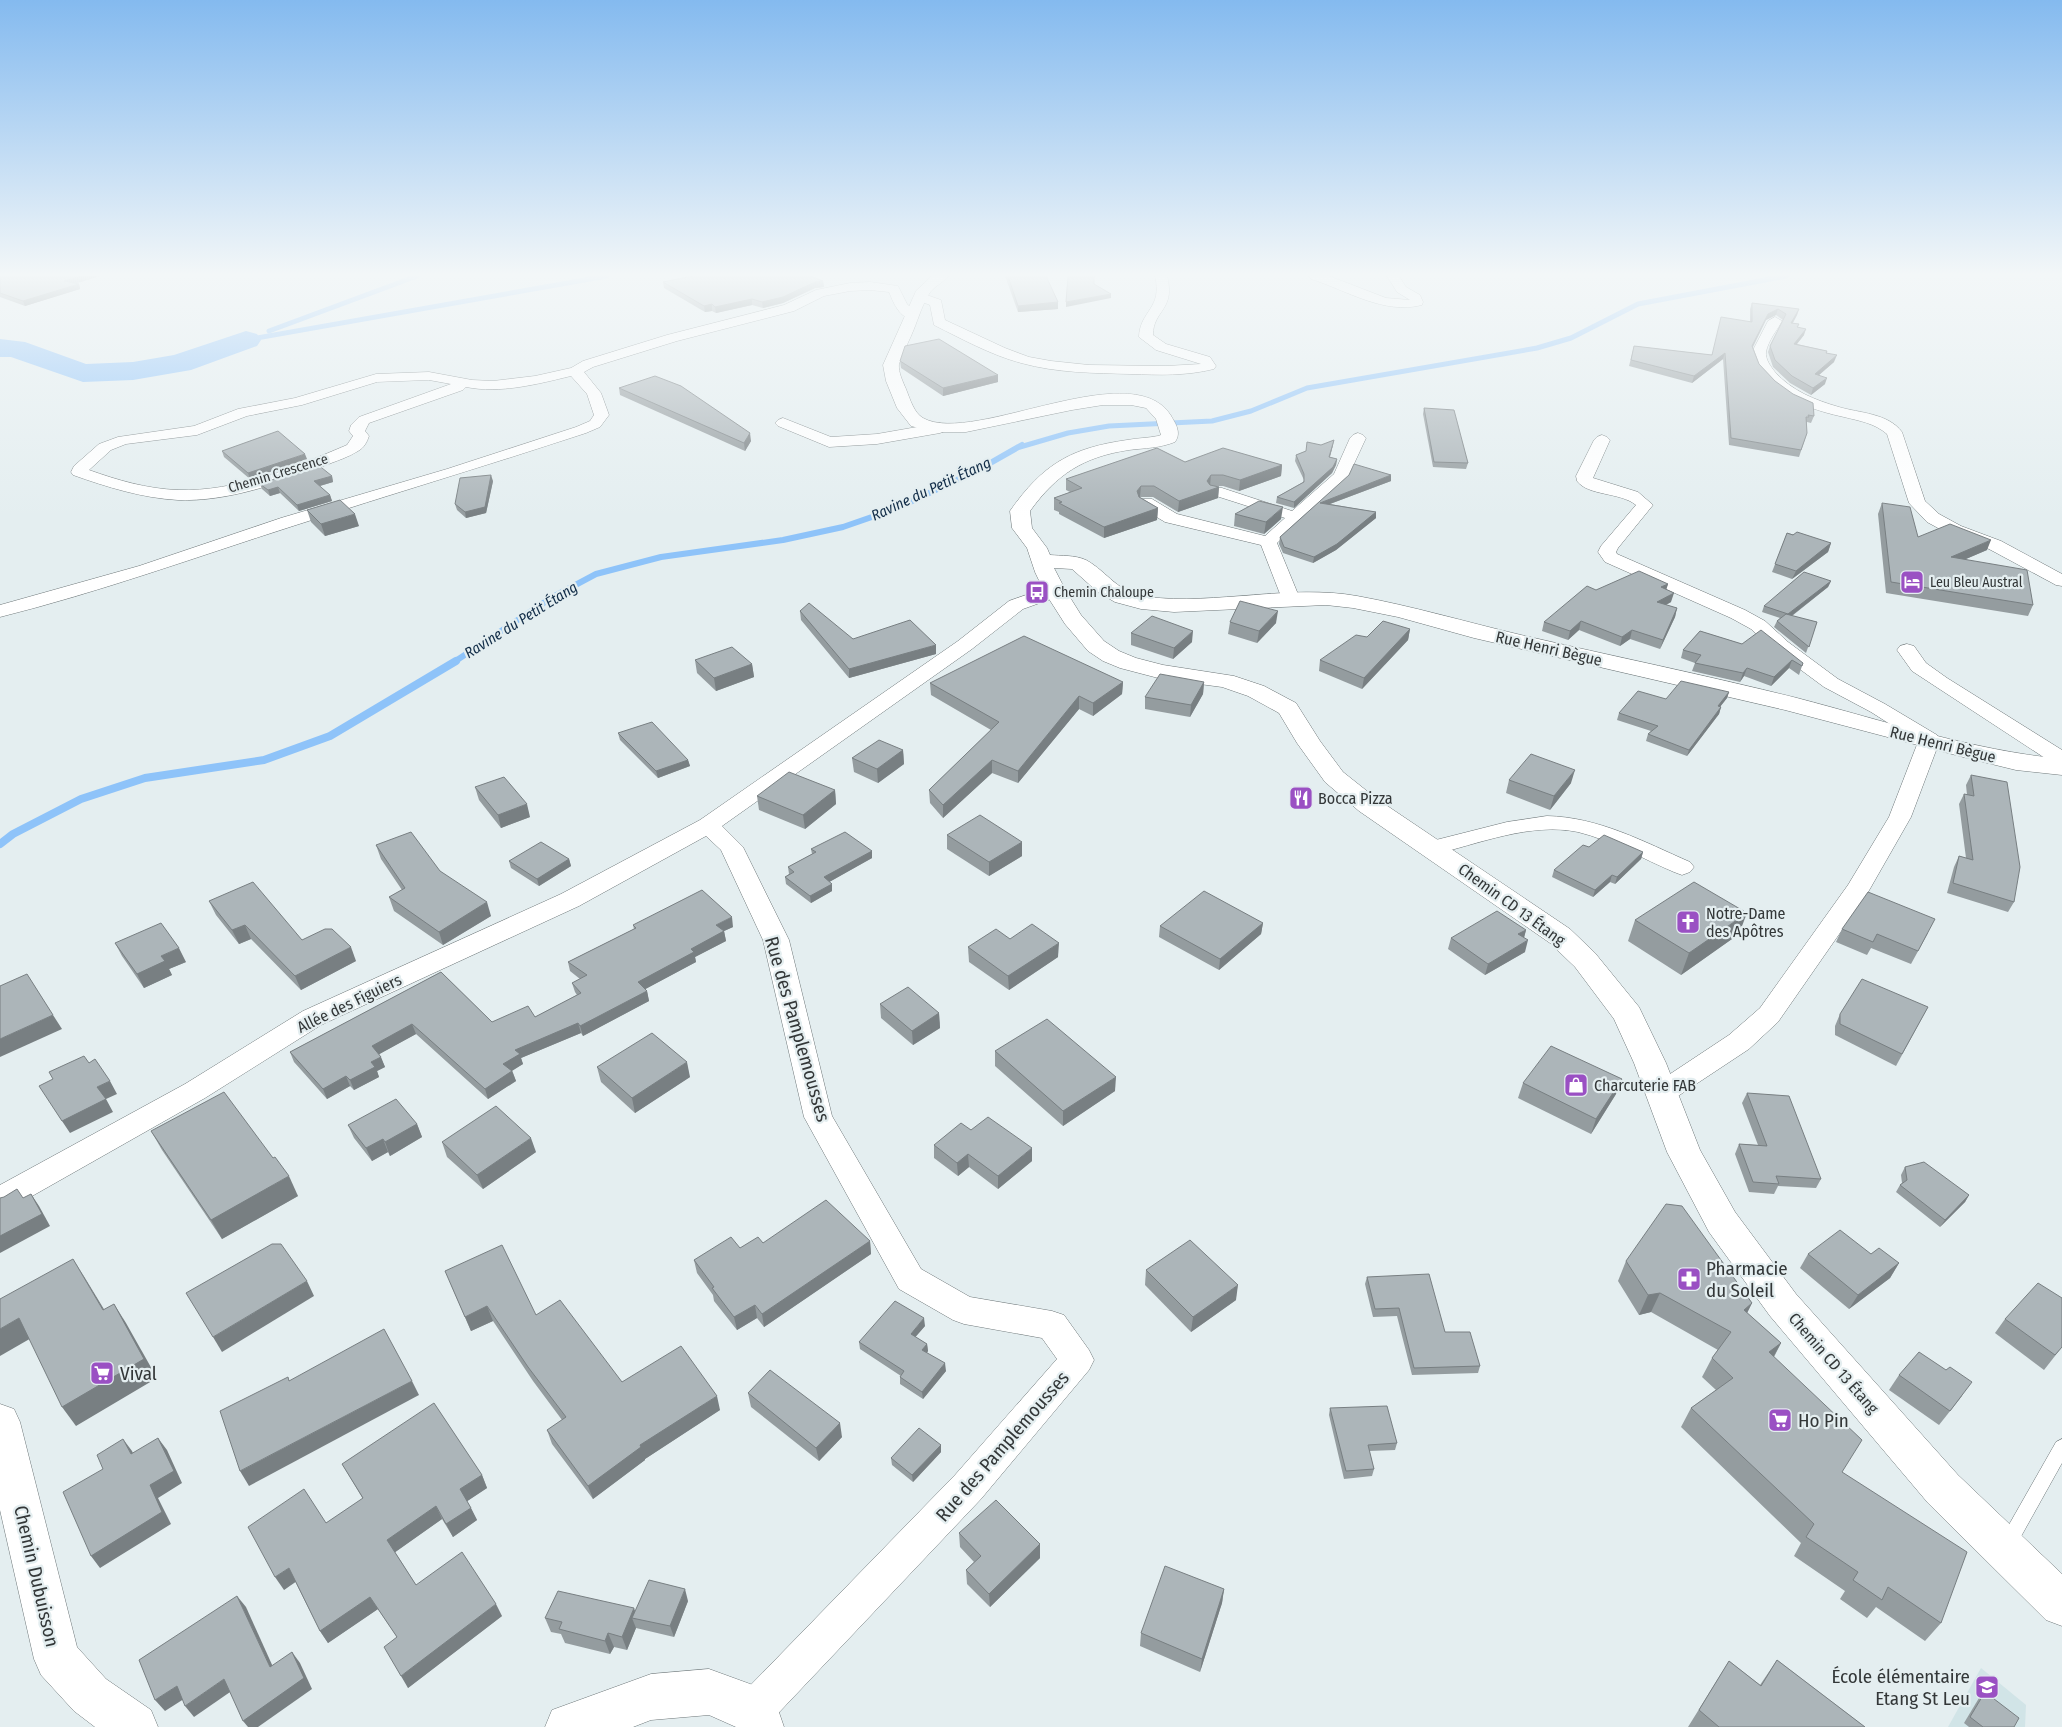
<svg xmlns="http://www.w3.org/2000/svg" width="2062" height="1727" viewBox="0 0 2062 1727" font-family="'Fira Sans Condensed',sans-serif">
	<rect width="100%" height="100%" fill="#e4eef0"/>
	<polygon fill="#d1e4e7" points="1981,1668 2026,1705 2025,1727 1948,1727"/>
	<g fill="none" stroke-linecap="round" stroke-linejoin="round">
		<g stroke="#8ec3f9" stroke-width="5">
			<polyline points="269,331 417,276"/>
			<polyline points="246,340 607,276"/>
			<polyline points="1020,447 1068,433 1109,426 1212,421 1251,411 1307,388 1537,348 1571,338 1638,304 1786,276"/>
		</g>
		<polyline stroke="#8ec3f9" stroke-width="6" points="454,662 551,598 596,574 661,557 783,540 843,527 895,509 978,470 1022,445"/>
		<polyline stroke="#8ec3f9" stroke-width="8" points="0,844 13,834 81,799 145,778 264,760 330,736 456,661"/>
		<polygon fill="#8ec3f9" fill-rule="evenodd" points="246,331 257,334 261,340 257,346 191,370 133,380 83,382 11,357 0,357 0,339 25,342 86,364 133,362 174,355"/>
		<g stroke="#6e7779" stroke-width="1">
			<polygon id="lane" points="2062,1439 2062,1463 2014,1549 2008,1552 2002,1549 1999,1543 2002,1537 2056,1442"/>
		</g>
		<g stroke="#6e7779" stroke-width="1">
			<g id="street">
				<path d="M1155,276H1167C1176,310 1153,310 1153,335L1166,344L1210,357L1216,366L1214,369C1186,376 1159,375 1131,374C1094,373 1057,373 1021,363C991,355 962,339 934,325L930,305L917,300L915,297L921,293L941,300L945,320L1005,348L1029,357L1051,361L1089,365L1166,366L1201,364L1156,350L1139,337C1140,310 1163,309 1155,276Z"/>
				<path d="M1309,276H1329L1386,298L1410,300L1397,292L1387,276H1399L1406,287L1420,295L1423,302L1422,305C1384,315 1346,290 1311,279Z"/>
				<path d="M870,282L898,286L907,304L919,315L917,318C901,322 894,304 889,292L870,290L850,291L824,296L794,311L677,341L593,367L584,372L601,393L609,415L600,427L586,433C489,465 391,494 293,526C196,557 100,592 0,617V605L139,566L281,518L447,469L576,427L590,421L594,415L587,394L571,376C538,384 500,394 466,387L463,390L369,423L365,431L369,436C367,442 364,448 358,451C349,457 336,461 326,465C281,483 227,502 178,500C142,498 107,487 73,475L71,472L74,466L99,444L118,437L194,426L238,409L295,398L376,374L429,372L472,380L493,381L535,376L571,368L583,361L667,335L784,305L816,290L850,283ZM429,380L451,384L359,417L351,425L349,431L353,436L347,445C295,467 236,492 178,490C147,489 117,480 89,470L111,450L126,444L197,435L247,416L302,405L377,382Z"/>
				<path d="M1775,317L1782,321C1777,330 1768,341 1766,352C1765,359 1771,367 1775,372C1792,391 1815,400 1839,407C1859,413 1888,413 1902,432L1925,501L1939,514L1961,526L2001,541L2062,574V586L2056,585L1989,549L1949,534L1927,522L1909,503L1887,434C1874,423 1860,421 1844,417C1816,411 1786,401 1766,379C1759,372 1752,362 1752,352L1768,321Z"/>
				<polygon points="783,418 831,437 877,434 940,423 945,425 948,428 945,431 940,433 877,444 829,447 778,426 775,423 778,420"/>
				<polygon points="1358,433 1363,435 1366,438 1347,479 1277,543 1300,599 1298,603 1291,605 1284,603 1282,599 1261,545 1165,522 1140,507 1138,503 1140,499 1152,499 1177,514 1265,536 1285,518 1210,494 1208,491 1210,488 1222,488 1292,511 1334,474 1350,438 1353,435"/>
				<path d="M1602,435L1607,437L1610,440L1593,478L1638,492L1653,505L1618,548L1616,552L1617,554L1745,610L1765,621L1788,642L1838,679L1885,704L1937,735L1940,740L1911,817L1867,894L1778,1022L1749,1049L1672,1100L1662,1104L1652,1100L1648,1093L1652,1086L1729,1035L1760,1008L1848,885L1889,817L1918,742L1871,712L1824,687L1774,650L1751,629L1731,618L1605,562L1598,552L1601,546L1636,505C1620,492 1588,496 1577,481L1576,476L1594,440L1597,437Z"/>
				<path d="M1055,585L1062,587L1064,591L1062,595L1023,609L972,649L722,826L743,847L789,940L832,1116L921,1269L970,1297L1052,1311L1064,1315L1089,1350L1094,1360L1089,1370L981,1499L769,1723C759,1727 751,1727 741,1723L735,1709L741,1695L955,1475L1057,1359L1042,1338L964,1324L953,1320L899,1289L804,1117L763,940L721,850L706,836L579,906L321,1025L205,1098L11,1208L0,1211V1185L185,1084L303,1011L561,894L700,820L958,641L1009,601Z"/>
				<polygon points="1907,644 1914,646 1926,663 1947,678 2062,750 2062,766 2054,764 1912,671 1897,650 1900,646"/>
				<path d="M1547,816C1599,817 1644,842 1690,862L1694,867L1690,872L1682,875L1674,872C1643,859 1611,840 1578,832C1531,822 1478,844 1432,855L1424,853L1420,848L1424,843L1507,822Z"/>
			</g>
		</g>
		<g stroke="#6e7779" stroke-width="1">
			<g id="secondary">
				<path d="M932,276H948C943,283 933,287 929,294C921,307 917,323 911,336C907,345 902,355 899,364C898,372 903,382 906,389C910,399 914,413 923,418C974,447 1140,348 1174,421C1178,428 1180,435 1175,442C1160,448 1145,448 1129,450C1083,457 1057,474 1030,511L1032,528L1047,548L1050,555C1061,556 1075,555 1086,560C1108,572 1118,594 1148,597C1216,605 1291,584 1357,596C1412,606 1466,622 1521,635C1612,656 1705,675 1797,698C1885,721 1971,750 2062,759V775L2016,770L1967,758L1785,710L1474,638L1398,617L1353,608L1326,605L1174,612L1141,609L1115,602L1099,593L1072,569L1054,568L1066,591L1081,615L1104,641L1119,651L1136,658L1163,665L1234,676L1264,686L1296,703L1320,741L1343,772L1377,799L1570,929L1595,953L1639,1007L1666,1063L1700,1150L1735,1212L1796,1294L1958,1475L2062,1574V1626L2046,1620L1928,1503L1770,1316L1709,1232L1667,1152L1634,1063L1614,1019L1575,967L1550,943L1359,811L1325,782L1297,743L1279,713L1248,696L1222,687L1162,679L1120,668L1103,661L1088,651L1065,624L1044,591L1035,572L1027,548L1012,528L1010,511C1043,464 1071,448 1127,440C1138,438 1148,438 1158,436L1161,435L1156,419L1146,408L1131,405H1103L1072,410L966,432H935L911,426L897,408L886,381L883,365L916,291Z"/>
				<polygon points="0,1404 14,1409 20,1422 77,1647 106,1679 151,1710 158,1727 95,1727 74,1711 41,1675 34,1659 0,1510"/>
				<polygon points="709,1669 772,1692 784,1727 736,1727 709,1715 651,1720 633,1727 545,1727 552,1710 651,1674"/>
			</g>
		</g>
		<use href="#lane" fill="#fff" fill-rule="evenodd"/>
		<use href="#street" fill="#fff" fill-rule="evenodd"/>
		<use href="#secondary" fill="#fff" fill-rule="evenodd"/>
	</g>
	<g fill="#949c9f">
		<polygon points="0,276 100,276 75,284 79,284 80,289 25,306 0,297"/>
		<polygon points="1005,276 1046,276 1058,309 1018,312"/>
		<polygon points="823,281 824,287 815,288 783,303 763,308 752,305 716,313 712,311 705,312 664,288 663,282"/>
		<polygon points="1752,303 1799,309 1797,315 1793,323 1799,324 1798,327 1804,335 1797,344 1827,351 1827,353 1834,362 1819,375 1825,384 1811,395 1790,383 1773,367 1768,352 1770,346 1783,320 1776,315 1766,320 1753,347 1759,364 1775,381 1814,416 1811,423 1807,422 1806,424 1807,433 1799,457 1729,445 1723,359 1692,383 1629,366 1634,346 1711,355 1750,321 1750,309"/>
		<polygon points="900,361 998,375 998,382 943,396 901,368"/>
		<polygon points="619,388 751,441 745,451 620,395"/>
		<polygon points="1424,408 1468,463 1466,469 1433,467 1423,414"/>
		<polygon points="1321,445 1333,445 1330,457 1337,459 1336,465 1332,473 1294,508 1276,503 1277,497 1303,482 1304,480 1295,461 1296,455"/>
		<polygon points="222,451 307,459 250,479 224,457"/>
		<polygon points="1185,462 1282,465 1281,476 1239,491 1223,486 1215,486 1219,487 1218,498 1178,512 1153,497 1140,497 1158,508 1157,520 1104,538 1059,514 1059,512 1054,510 1054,498 1070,492 1066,490 1066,479"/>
		<polygon points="1349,475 1391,481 1330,504 1376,512 1376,518 1336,550 1313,563 1283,553 1279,544 1280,537"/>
		<polygon points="332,476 333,482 320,486 330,495 332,501 299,511 280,493 270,496 262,489 260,484"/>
		<polygon points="493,481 486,513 466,518 457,510 455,504"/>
		<polygon points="1882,503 1918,537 1987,550 1966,559 2033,605 2028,616 1886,593 1878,514"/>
		<polygon points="307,510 359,526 325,536 311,522"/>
		<polygon points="1235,514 1281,519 1264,534 1234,526"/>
		<polygon points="1787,533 1831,543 1828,552 1792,579 1772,572"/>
		<polygon points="1831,581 1828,587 1792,616 1817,622 1806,653 1774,627 1777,621 1780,618 1762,612 1764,606"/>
		<polygon points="1668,584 1666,590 1671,602 1666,605 1677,608 1675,617 1660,649 1630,639 1620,646 1579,630 1568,640 1542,631 1544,622 1596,590"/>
		<polygon points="800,611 853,639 936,654 849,678 801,620"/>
		<polygon points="1230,622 1276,623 1257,643 1228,634"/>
		<polygon points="1410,629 1408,640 1362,689 1319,671 1320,660 1367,637"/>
		<polygon points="1700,631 1803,663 1799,675 1789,668 1771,686 1744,676 1740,682 1692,671 1695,663 1681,658 1683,650"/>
		<polygon points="1131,633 1192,642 1173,659 1131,645"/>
		<polygon points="695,660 752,664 754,677 716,691 697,673"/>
		<polygon points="1123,682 1122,694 1093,716 1079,709 1018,783 992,773 943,818 930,803 929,790 991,730 931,695 930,683"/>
		<polygon points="1204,682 1203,694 1190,717 1145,709 1145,697"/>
		<polygon points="1729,692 1727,698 1720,707 1721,707 1719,714 1687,756 1646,741 1648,734 1651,731 1617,720 1619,713 1666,699"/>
		<polygon points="618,733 688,760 690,766 658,778 620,740"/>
		<polygon points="903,750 904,764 878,783 854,772 852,758"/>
		<polygon points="1971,775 2014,902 2008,912 1947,893 1954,867 1959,856 1966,858 1959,804 1964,794 1967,795 1966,785"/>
		<polygon points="1509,780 1571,783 1550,810 1506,793"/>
		<polygon points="475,787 530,817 501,828 479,800"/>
		<polygon points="835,790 836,804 805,829 759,810 757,796"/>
		<polygon points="947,835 1022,842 1022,856 989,876 947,849"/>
		<polygon points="376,845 440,871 491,916 443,945 394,911 389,897 402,890 381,859"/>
		<polygon points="811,849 872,851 872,858 829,882 832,891 811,903 786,884 785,877 789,874 788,867 812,854"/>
		<polygon points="1643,852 1641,859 1615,884 1610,882 1593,897 1552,877 1554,870"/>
		<polygon points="569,859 571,866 539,886 511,868 509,861"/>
		<polygon points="209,901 302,940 356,961 301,990 251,939 239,944 216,915"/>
		<polygon points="1635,920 1739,934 1681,975 1628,941"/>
		<polygon points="1263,923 1261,934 1219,970 1159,937 1160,926"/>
		<polygon points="633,925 733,927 724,931 726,941 695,957 696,962 645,989 647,991 649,1001 583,1036 581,1033 521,1058 523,1064 512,1070 516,1081 488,1099 416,1034 379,1054 385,1067 377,1071 379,1077 354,1090 350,1086 327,1099 294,1062 290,1052 441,972 492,1022 535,1017 577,995 575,992 572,983 580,979 570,971 568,962 634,929"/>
		<polygon points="1842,929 1928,933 1911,964 1871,948 1867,955 1836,942"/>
		<polygon points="1526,930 1524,938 1525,952 1485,975 1448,949 1451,938"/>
		<polygon points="1010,939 1058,957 1009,990 969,962 968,947"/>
		<polygon points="115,943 186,962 169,969 172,975 144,988 122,956"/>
		<polygon points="880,1004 939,1013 940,1028 913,1045 881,1018"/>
		<polygon points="1928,1007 1896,1066 1835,1035 1835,1026 1840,1014"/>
		<polygon points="995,1051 1115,1091 1063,1126 995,1066"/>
		<polygon points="597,1067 690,1077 635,1113 601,1082"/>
		<polygon points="1523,1083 1616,1094 1591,1134 1518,1098"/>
		<polygon points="1747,1093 1821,1179 1816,1188 1778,1186 1774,1194 1749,1192 1735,1154 1739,1144 1758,1145 1742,1103"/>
		<polygon points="417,1124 422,1137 390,1156 388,1152 372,1161 354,1138 348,1125"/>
		<polygon points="971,1130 1032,1161 998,1189 969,1167 958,1176 934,1158 934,1145"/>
		<polygon points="151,1131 298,1196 222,1239 162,1150"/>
		<polygon points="442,1142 536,1152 483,1189 447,1157"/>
		<polygon points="1905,1167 1969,1195 1965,1202 1940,1227 1896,1192 1900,1185 1902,1183 1901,1175"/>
		<polygon points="870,1241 871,1254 764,1327 757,1318 737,1330 714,1301 713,1295 697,1273 694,1260 740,1248 763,1243"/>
		<polygon points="1808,1254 1871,1254 1899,1263 1890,1278 1849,1309 1800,1268"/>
		<polygon points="1626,1261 1752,1303 1747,1313 1781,1343 1774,1357 1842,1472 1941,1623 1925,1641 1876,1607 1867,1618 1840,1599 1845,1591 1794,1556 1801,1543 1681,1427 1691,1408 1716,1390 1702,1377 1712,1358 1718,1350 1651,1312 1639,1315 1618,1281"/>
		<polygon points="1146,1270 1236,1300 1191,1332 1145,1285"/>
		<polygon points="1367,1277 1445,1332 1480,1366 1478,1373 1412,1375 1397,1316 1373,1317 1365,1284"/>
		<polygon points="451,1285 536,1315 622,1382 720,1410 645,1459 645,1460 593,1499 552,1444 547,1430 562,1420 533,1381 493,1321 471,1331"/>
		<polygon points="2005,1319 2062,1347 2044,1370 1995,1333"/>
		<polygon points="925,1326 915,1337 927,1344 928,1351 927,1353 946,1371 923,1399 900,1384 900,1377 901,1376 860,1349 859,1342"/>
		<polygon points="1946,1370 1962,1396 1939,1425 1889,1390 1899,1375"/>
		<polygon points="748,1393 842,1437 819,1461 751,1407"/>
		<polygon points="1330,1408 1397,1443 1395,1450 1369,1451 1374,1469 1372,1476 1344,1479 1329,1415"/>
		<polygon points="941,1445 941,1452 913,1482 892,1465 891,1458"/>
		<polygon points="342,1464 482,1475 487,1488 467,1501 477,1520 453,1537 442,1519 395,1552 416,1585 502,1616 408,1688 397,1637 378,1609 328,1643 320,1631 295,1581 284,1590 326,1523 363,1499"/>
		<polygon points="959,1533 1040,1544 1040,1558 990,1607 967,1584 966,1570 974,1562 960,1547"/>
		<polygon points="1224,1589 1222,1603 1200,1672 1140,1646 1141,1633"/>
		<polygon points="688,1601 674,1637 636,1628 627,1650 614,1647 610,1654 565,1643 561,1634 551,1632 545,1618 635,1612"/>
		<polygon points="1777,1660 1865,1727 1688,1727 1729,1661 1760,1685"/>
		<polygon points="1985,1692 2014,1727 1969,1727 1964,1723 1979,1698"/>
	</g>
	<g fill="#787f82">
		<polygon points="81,276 100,276 66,286 64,281"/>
		<polygon points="823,281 824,287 815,288 783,303 763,308 762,302 815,282"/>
		<polygon points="79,284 80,289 25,306 23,301"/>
		<polygon points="1111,294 1111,298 1066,307 1066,302"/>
		<polygon points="752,299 752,305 716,313 715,307"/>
		<polygon points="1058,302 1058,309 1018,312 1018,306"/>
		<polygon points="712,304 712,311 705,312 704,306"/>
		<polygon points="1778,309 1776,315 1766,320 1750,352 1752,346 1768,314"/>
		<polygon points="1799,309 1797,315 1789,329 1791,323"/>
		<polygon points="1806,329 1804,335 1792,350 1794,344"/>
		<polygon points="1725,353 1723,359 1692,383 1694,376"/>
		<polygon points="1837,355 1834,362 1812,381 1815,374"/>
		<polygon points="998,375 998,382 943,396 943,388"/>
		<polygon points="1827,378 1825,384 1811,395 1813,388"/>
		<polygon points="750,433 751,441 745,451 744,443"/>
		<polygon points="1334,440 1333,445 1328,463 1329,457"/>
		<polygon points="305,454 307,459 250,479 248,473"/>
		<polygon points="1337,459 1336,465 1332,473 1294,508 1294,502"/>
		<polygon points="1282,465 1281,476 1239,491 1240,480"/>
		<polygon points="491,475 493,481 486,513 466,518 465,512"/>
		<polygon points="1211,475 1210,486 1219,487 1218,498 1178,512 1179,501 1207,481"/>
		<polygon points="1391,475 1391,481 1319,508 1320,503"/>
		<polygon points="332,476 333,482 316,487 314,481"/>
		<polygon points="1141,486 1140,497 1136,502 1137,491"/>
		<polygon points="278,487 280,493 270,496 268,490"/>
		<polygon points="330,495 332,501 299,511 297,505"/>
		<polygon points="1283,507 1281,519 1264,534 1266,522"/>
		<polygon points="1158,508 1157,520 1104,538 1104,527"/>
		<polygon points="1376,512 1376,518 1336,550 1313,563 1314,557"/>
		<polygon points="355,514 359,526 325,536 321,524"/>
		<polygon points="1991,540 1987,550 1947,567 1951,557"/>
		<polygon points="1831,543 1828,552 1792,579 1796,571"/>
		<polygon points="1831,581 1828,587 1786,620 1788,614"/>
		<polygon points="1668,584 1665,593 1661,587"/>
		<polygon points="1674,593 1671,602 1654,611 1657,602"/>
		<polygon points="1677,608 1675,617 1660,649 1663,640"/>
		<polygon points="1278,611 1276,623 1257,643 1259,631"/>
		<polygon points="1581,621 1579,630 1568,640 1570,631"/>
		<polygon points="1410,629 1408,640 1362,689 1364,678"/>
		<polygon points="1632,630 1630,639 1620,646 1622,637"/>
		<polygon points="1193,631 1192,642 1173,659 1174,648"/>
		<polygon points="936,645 936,654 849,678 849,669"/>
		<polygon points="1792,660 1789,668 1771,686 1774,677"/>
		<polygon points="752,664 754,677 716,691 714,678"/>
		<polygon points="1747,668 1744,676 1740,682 1743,673"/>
		<polygon points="1123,682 1122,694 1093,716 1093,703"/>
		<polygon points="1204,682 1203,694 1190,717 1191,705"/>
		<polygon points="1729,692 1727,698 1715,713 1718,706"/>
		<polygon points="1079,696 1079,709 1018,783 1018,771"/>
		<polygon points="1721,707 1719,714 1687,756 1689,750"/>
		<polygon points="903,750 904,764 878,783 877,769"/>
		<polygon points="688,760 690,766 658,778 656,771"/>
		<polygon points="992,760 992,773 943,818 943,805"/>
		<polygon points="1575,770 1571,783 1550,810 1554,796"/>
		<polygon points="835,790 836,804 805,829 803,815"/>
		<polygon points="527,804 530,817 501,828 498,815"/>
		<polygon points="1022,842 1022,856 989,876 989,862"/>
		<polygon points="872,851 872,858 824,885 824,877"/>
		<polygon points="1643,852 1641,859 1615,884 1617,877"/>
		<polygon points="569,859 571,866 539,886 537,879"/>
		<polygon points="1612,875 1610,882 1593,897 1595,890"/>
		<polygon points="832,884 832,891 811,903 810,896"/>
		<polygon points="487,902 491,916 443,945 439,932"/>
		<polygon points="1747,913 1739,934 1681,975 1689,953"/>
		<polygon points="732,917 733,927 724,931 726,941 695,957 696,962 640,992 638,982 691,949 716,925"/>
		<polygon points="1263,923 1261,934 1219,970 1220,959"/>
		<polygon points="245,925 251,939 239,944 232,930"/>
		<polygon points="1526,930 1523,941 1518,934"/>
		<polygon points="1528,940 1525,952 1485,975 1488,964"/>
		<polygon points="1059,943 1058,957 1009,990 1008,976"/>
		<polygon points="351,947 356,961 301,990 295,976"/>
		<polygon points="179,948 186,962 169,969 172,975 144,988 137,974 161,956"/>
		<polygon points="647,991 649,1001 583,1036 580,1026"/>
		<polygon points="939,1013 940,1028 913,1045 912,1031"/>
		<polygon points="53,1015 62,1029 0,1057 0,1039"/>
		<polygon points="578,1023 581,1033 521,1058 523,1064 507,1074 503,1064 515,1050"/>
		<polygon points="412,1024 416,1034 376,1056 372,1046"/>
		<polygon points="381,1057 385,1067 377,1071 379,1077 354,1090 350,1080 371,1062"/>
		<polygon points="687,1062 690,1077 635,1113 632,1098"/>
		<polygon points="512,1071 516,1081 488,1099 485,1089"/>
		<polygon points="346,1076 350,1086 327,1099 323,1089"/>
		<polygon points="1116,1077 1115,1091 1063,1126 1063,1111"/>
		<polygon points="1622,1079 1616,1094 1591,1134 1596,1119"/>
		<polygon points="110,1081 117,1094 106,1099 113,1112 70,1133 62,1121 97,1087"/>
		<polygon points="417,1124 422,1137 390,1156 385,1142"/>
		<polygon points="531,1138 536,1152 483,1189 477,1175"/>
		<polygon points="383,1139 388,1152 372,1161 366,1148"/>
		<polygon points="1032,1148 1032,1161 998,1189 998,1176"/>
		<polygon points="968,1154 969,1167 958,1176 957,1163"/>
		<polygon points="289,1176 298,1196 222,1239 211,1220"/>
		<polygon points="31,1194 39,1206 50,1226 0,1253 0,1236"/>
		<polygon points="1969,1195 1965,1202 1940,1227 1945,1220"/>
		<polygon points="870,1241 871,1254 764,1327 762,1314"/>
		<polygon points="73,1259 85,1278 116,1329 103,1310"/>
		<polygon points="1899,1263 1890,1278 1849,1309 1858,1295"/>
		<polygon points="307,1281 314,1296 222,1352 213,1337"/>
		<polygon points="1238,1285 1236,1300 1191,1332 1193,1317"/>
		<polygon points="1660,1293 1651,1312 1639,1315 1648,1295"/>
		<polygon points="1752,1303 1742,1323 1744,1310"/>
		<polygon points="114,1304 126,1323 157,1378 76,1426 62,1407"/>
		<polygon points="755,1305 757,1318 737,1330 734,1317"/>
		<polygon points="487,1306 493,1321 471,1331 465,1317"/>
		<polygon points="19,1318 33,1337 0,1356 0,1329"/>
		<polygon points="924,1318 925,1326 912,1341 911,1334"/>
		<polygon points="1781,1343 1770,1363 1769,1352"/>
		<polygon points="927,1344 928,1351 923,1357 922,1350"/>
		<polygon points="945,1363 946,1371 923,1399 922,1392"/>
		<polygon points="412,1381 419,1395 249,1486 240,1471"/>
		<polygon points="717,1396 720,1410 645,1459 645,1460 593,1499 588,1486 640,1445"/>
		<polygon points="840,1423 842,1437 819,1461 816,1448"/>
		<polygon points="158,1438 167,1450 182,1483 158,1498 171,1524 100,1568 91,1556 150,1485"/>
		<polygon points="123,1439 132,1451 139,1466 131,1454"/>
		<polygon points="941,1445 941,1452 913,1482 912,1475"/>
		<polygon points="482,1475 487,1488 466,1502 460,1489"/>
		<polygon points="436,1506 442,1519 394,1553 387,1540"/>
		<polygon points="471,1508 477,1520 453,1537 446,1524"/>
		<polygon points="1040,1544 1040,1558 990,1607 989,1594"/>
		<polygon points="289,1568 297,1581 284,1590 275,1577"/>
		<polygon points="685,1589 688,1601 674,1637 670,1626"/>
		<polygon points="1224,1589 1222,1603 1200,1672 1202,1659"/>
		<polygon points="237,1596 246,1607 278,1678 270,1667"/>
		<polygon points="370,1597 378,1609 328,1643 320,1631"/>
		<polygon points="496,1604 502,1616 408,1688 401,1676"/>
		<polygon points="634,1608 638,1619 632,1618 636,1628 627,1650 622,1637"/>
		<polygon points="608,1633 614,1647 610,1654 605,1641"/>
		<polygon points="292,1652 300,1663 312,1689 258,1727 248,1727 243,1721"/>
		<polygon points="224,1679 233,1690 194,1717 185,1706"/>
		<polygon points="177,1686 187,1697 165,1711 155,1700"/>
	</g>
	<g fill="#acb5b9" stroke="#787f82">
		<polygon points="0,276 81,276 64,281 79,284 23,301 0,293"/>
		<polygon points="693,276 810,276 823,281 815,282 783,297 762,302 752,299 715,307 712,304 704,306 663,282"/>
		<polygon points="1008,276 1046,276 1058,302 1018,306"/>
		<polygon points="1068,276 1094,276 1094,284 1111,294 1066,302"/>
		<polygon points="1752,303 1799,309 1791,323 1799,324 1797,327 1806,329 1794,344 1827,351 1826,353 1837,355 1815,374 1827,378 1813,388 1792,376 1775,360 1770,346 1786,314 1778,309 1768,314 1752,346 1759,364 1775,381 1793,394 1813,403 1814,416 1808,415 1809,417 1806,417 1807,433 1801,450 1731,438 1725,353 1694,376 1631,360 1634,346 1712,355 1721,317 1752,322"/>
		<polygon points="939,339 998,375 943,388 900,361 905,346"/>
		<polygon points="655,376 681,386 750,433 744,443 619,388"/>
		<polygon points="1424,408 1454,410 1468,463 1434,462"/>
		<polygon points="278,431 305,454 248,473 222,451"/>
		<polygon points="1334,440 1329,457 1337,459 1333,467 1294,502 1277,497 1304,482 1304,474 1296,455 1306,451 1307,442 1321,445"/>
		<polygon points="1157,448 1185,462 1223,448 1282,465 1240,480 1223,475 1211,475 1207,481 1210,485 1219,487 1179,501 1154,486 1141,486 1137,491 1139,497 1158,508 1104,527 1059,503 1062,502 1054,498 1082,488 1066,479"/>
		<polygon points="317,464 332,476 314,481 330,495 297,505 278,487 268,490 260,484"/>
		<polygon points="1354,464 1391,475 1320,503 1376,512 1337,544 1314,557 1284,547 1280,537 1349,475"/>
		<polygon points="491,475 485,507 465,512 455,504 460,478"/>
		<polygon points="340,500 355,514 321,524 307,510"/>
		<polygon points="1259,501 1283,507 1266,522 1235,514"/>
		<polygon points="1882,503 1910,507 1918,537 1950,524 1991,540 1951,557 2027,570 2033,605 1891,582"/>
		<polygon points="1797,532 1831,543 1796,571 1775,564 1787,533 1793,535"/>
		<polygon points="1639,571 1668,584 1661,587 1674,593 1657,602 1677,608 1663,640 1632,630 1622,637 1581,621 1570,631 1544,622 1587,586 1596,590"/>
		<polygon points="1804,572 1831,581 1788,614 1764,606"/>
		<polygon points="1240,601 1278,611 1259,631 1230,622"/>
		<polygon points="809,603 853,639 910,620 936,645 849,669 800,611"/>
		<polygon points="1786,614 1817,622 1809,647 1777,621"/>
		<polygon points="1152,616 1193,631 1174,648 1131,633"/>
		<polygon points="1383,621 1410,629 1364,678 1320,660 1356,635 1367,637"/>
		<polygon points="1761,630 1803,663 1802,666 1792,660 1774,677 1747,668 1743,673 1695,663 1701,655 1683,650 1700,631 1742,644"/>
		<polygon points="1024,636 1123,682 1093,703 1079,696 1018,771 992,760 943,805 929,790 999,722 930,683"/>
		<polygon points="732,647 752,664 714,678 695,660"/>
		<polygon points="1160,674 1204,682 1191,705 1145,697"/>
		<polygon points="1681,681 1729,692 1718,706 1721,707 1689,750 1648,734 1658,726 1619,713 1638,691 1666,699"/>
		<polygon points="652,722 688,760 656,771 618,733"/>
		<polygon points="879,740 903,750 877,769 852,758"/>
		<polygon points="1531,754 1575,770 1554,796 1509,780"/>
		<polygon points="789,772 835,790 803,815 757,796"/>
		<polygon points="1971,775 2007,782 2020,867 2014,902 1953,883 1959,856 1973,860 1964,794 1974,796"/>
		<polygon points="504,777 527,804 498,815 475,787"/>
		<polygon points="980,815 1022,842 989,862 947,835"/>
		<polygon points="411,832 440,871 487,902 439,932 389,897 405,888 376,845"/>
		<polygon points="845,832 872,851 824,877 832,884 810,896 785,877 794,872 788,867 816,852 811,849"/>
		<polygon points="1604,835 1643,852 1617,877 1612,875 1595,890 1554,870 1583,845 1589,847"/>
		<polygon points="541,842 569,859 537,879 509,861"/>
		<polygon points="253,882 302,940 325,929 332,929 351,947 295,976 245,925 232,930 209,901"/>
		<polygon points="1694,882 1747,913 1689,953 1635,920"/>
		<polygon points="702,890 732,917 716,925 724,931 691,949 694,952 638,982 647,991 580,1026 578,1023 515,1050 520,1054 503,1064 512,1071 485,1089 412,1024 372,1046 381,1057 371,1062 375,1067 350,1080 346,1076 323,1089 290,1052 441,972 492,1022 528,1006 535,1017 581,993 572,983 587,975 568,962 636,928 633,925"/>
		<polygon points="1204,891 1263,923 1220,959 1160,926"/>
		<polygon points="1868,892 1935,919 1918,951 1877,934 1873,942 1842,929"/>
		<polygon points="1497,911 1526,930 1518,934 1528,940 1488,964 1451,938"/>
		<polygon points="161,923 179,948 161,956 165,961 137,974 115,943"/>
		<polygon points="1032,924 1059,943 1008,976 968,947 996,929 1010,939"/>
		<polygon points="27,974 53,1015 0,1039 0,986"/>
		<polygon points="1862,979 1928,1007 1902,1054 1840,1024 1840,1014"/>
		<polygon points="908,987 939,1013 912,1031 880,1004"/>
		<polygon points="1047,1019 1116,1077 1063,1111 995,1051"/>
		<polygon points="652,1033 687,1062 632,1098 597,1067"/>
		<polygon points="1551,1046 1622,1079 1596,1119 1523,1083"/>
		<polygon points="84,1056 89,1063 95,1059 110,1081 97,1087 106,1099 62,1121 39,1086 53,1079 49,1072"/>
		<polygon points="224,1092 273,1158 275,1157 289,1176 211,1220 151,1131"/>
		<polygon points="1747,1093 1789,1096 1821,1179 1776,1176 1779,1184 1753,1182 1739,1144 1767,1146"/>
		<polygon points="396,1099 417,1124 385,1142 383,1139 366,1148 348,1125"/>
		<polygon points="496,1106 531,1138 477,1175 442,1142"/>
		<polygon points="988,1117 1032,1148 998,1176 968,1154 957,1163 934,1145 961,1123 971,1130"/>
		<polygon points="1924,1162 1969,1195 1945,1220 1900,1185 1907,1180 1905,1167"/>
		<polygon points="17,1189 23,1198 31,1194 42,1214 0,1236 0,1198 4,1197"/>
		<polygon points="826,1200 870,1241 762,1314 755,1305 734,1317 712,1288 714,1287 694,1260 731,1237 740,1248 758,1237 763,1243"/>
		<polygon points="1666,1204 1682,1206 1752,1303 1744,1310 1781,1343 1769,1352 1862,1440 1842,1472 1967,1552 1941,1623 1888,1587 1882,1600 1853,1580 1858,1572 1806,1537 1814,1524 1691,1408 1733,1378 1712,1358 1731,1332 1660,1293 1648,1295 1626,1261"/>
		<polygon points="1840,1230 1871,1254 1879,1248 1899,1263 1858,1295 1808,1254"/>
		<polygon points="1190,1240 1238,1285 1193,1317 1146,1270"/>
		<polygon points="272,1244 281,1244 307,1281 213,1337 186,1293"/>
		<polygon points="502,1245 536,1315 560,1300 622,1382 681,1346 717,1396 640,1445 641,1447 588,1486 547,1430 566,1417 528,1367 487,1306 465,1317 445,1271"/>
		<polygon points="73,1259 103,1310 114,1304 144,1359 62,1407 19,1318 0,1329 0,1299"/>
		<polygon points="1429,1274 1445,1332 1470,1332 1480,1366 1414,1368 1399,1308 1375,1309 1367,1277"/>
		<polygon points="2038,1283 2062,1298 2062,1347 2055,1355 2005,1319"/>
		<polygon points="895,1301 924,1318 911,1334 927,1344 922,1350 945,1363 922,1392 900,1377 904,1371 859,1342"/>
		<polygon points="384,1329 412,1381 240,1471 220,1411 288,1377 289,1381"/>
		<polygon points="1919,1352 1946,1370 1950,1367 1972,1382 1950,1411 1899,1375"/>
		<polygon points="770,1370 840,1423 816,1448 748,1393"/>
		<polygon points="434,1403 482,1475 460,1489 471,1508 446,1524 436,1506 387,1540 416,1585 462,1552 496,1604 401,1676 384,1647 397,1637 370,1597 320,1631 289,1568 275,1577 248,1527 304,1489 326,1523 363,1498 342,1464"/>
		<polygon points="1387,1406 1397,1443 1368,1445 1374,1469 1346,1471 1330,1408"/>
		<polygon points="919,1428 941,1445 912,1475 891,1458"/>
		<polygon points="158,1438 174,1471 150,1485 162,1512 91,1556 63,1492 103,1469 97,1455 123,1439 131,1454"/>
		<polygon points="996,1500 1040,1544 989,1594 966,1570 981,1556 959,1533"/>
		<polygon points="1165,1566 1224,1589 1202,1659 1141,1633"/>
		<polygon points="649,1580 685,1589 670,1626 632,1618"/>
		<polygon points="558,1591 634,1608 622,1637 608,1633 605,1641 559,1629 562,1622 545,1618"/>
		<polygon points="237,1596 270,1667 292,1652 304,1678 243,1721 224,1679 185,1706 177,1686 155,1700 139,1660"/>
		<polygon points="1777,1660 1865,1727 1719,1727 1699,1710 1729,1661 1761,1686"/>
		<polygon points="1985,1692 2019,1718 2014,1727 1983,1727 1970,1717"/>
	</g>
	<linearGradient id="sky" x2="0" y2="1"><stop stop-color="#84baef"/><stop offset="0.53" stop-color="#f3f7f8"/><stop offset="1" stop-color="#f3f7f8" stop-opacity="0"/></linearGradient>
	<rect width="2062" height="518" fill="url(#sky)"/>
	<defs>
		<g id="hotel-square" transform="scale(1.25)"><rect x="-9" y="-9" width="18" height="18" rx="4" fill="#9a50c3" stroke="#e4eef0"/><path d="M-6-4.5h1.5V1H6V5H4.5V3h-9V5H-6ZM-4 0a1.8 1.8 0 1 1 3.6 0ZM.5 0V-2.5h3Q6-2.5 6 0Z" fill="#fff"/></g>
		<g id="bus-square" transform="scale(1.25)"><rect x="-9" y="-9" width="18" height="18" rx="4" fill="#9a50c3" stroke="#e4eef0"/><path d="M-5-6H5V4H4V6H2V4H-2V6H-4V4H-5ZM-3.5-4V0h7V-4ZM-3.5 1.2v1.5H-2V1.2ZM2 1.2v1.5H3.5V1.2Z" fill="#fff"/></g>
		<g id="restaurant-square" transform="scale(1.25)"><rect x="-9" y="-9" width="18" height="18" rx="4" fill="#9a50c3" stroke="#e4eef0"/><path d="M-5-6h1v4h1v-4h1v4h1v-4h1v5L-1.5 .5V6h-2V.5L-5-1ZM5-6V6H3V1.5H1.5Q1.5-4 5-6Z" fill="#fff"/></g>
		<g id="church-square" transform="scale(1.25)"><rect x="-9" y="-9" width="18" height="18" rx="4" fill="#9a50c3" stroke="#e4eef0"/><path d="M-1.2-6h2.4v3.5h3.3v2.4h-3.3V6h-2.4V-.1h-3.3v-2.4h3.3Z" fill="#fff"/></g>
		<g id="shop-square" transform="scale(1.25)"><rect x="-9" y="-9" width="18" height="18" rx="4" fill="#9a50c3" stroke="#e4eef0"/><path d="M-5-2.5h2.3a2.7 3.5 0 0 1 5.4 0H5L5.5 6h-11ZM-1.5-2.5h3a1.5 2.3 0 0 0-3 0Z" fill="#fff"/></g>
		<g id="pharmacy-square" transform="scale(1.25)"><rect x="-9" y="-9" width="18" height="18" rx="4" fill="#9a50c3" stroke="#e4eef0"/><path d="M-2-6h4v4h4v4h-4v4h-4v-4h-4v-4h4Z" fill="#fff"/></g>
		<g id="supermarket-square" transform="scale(1.25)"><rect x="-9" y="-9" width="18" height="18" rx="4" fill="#9a50c3" stroke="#e4eef0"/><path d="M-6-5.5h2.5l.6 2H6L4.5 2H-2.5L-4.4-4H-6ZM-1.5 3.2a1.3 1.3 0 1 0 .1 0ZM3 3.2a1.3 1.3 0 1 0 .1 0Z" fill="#fff"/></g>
		<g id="school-square" transform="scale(1.25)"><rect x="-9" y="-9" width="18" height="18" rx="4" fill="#9a50c3" stroke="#e4eef0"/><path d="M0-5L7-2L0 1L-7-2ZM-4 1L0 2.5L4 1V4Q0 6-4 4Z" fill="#fff"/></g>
	</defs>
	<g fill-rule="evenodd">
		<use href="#hotel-square" x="1912" y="582"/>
		<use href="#bus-square" x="1037" y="592"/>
		<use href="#restaurant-square" x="1301" y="798"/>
		<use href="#church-square" x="1688" y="922"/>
		<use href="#shop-square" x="1576" y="1085"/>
		<use href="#pharmacy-square" x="1689" y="1279"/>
		<use href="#supermarket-square" x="102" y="1373"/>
		<use href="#supermarket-square" x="1780" y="1420"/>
		<use href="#school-square" x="1987" y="1687"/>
	</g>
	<g text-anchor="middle" stroke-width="4.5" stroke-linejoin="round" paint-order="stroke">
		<g font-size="14" fill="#333738" stroke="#e4eef0">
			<text transform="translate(278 473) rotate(-17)" y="5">Chemin Crescence</text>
		</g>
		<g font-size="14" fill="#333738" stroke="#e4eef0" text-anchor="start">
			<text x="1930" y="587">Leu Bleu Austral</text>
			<text x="1054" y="597">Chemin Chaloupe</text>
		</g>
		<g font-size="15" font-style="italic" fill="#122d48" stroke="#e4eef0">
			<text transform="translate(931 489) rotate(-25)" y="5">Ravine du Petit Étang</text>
			<text transform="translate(521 620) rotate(-32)" y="5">Ravine du Petit Étang</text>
		</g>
		<g font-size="16" fill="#333738" stroke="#e4eef0">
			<text transform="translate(1549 648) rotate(13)" y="6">Rue Henri Bègue</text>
			<text transform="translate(1943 744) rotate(14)" y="6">Rue Henri Bègue</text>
			<text transform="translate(1512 904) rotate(36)" y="6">Chemin CD 13 Étang</text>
			<text transform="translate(349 1003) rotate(-26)" y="6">Allée des Figuiers</text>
			<text transform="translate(1834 1363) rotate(49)" y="6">Chemin CD 13 Étang</text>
		</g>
		<g font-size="16" fill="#333738" stroke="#e4eef0" text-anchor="start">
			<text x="1318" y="804">Bocca Pizza</text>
			<text x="1706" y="919">Notre-Dame<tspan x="1706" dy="18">des Apôtres</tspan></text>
			<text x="1594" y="1091">Charcuterie FAB</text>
		</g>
		<g font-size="19" fill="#333738" stroke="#e4eef0">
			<text transform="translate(798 1029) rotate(74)" y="7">Rue des Pamplemousses</text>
			<text transform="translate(1002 1446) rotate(-49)" y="7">Rue des Pamplemousses</text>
			<text transform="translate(37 1576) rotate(77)" y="7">Chemin Dubuisson</text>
		</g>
		<g font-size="19" fill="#333738" stroke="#e4eef0" text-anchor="start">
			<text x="1706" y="1275">Pharmacie<tspan x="1706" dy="22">du Soleil</tspan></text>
			<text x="120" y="1380">Vival</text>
			<text x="1798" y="1427">Ho Pin</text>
			<text x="1970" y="1683" text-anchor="end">École élémentaire<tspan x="1970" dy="22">Etang St Leu</tspan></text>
		</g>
	</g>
</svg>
